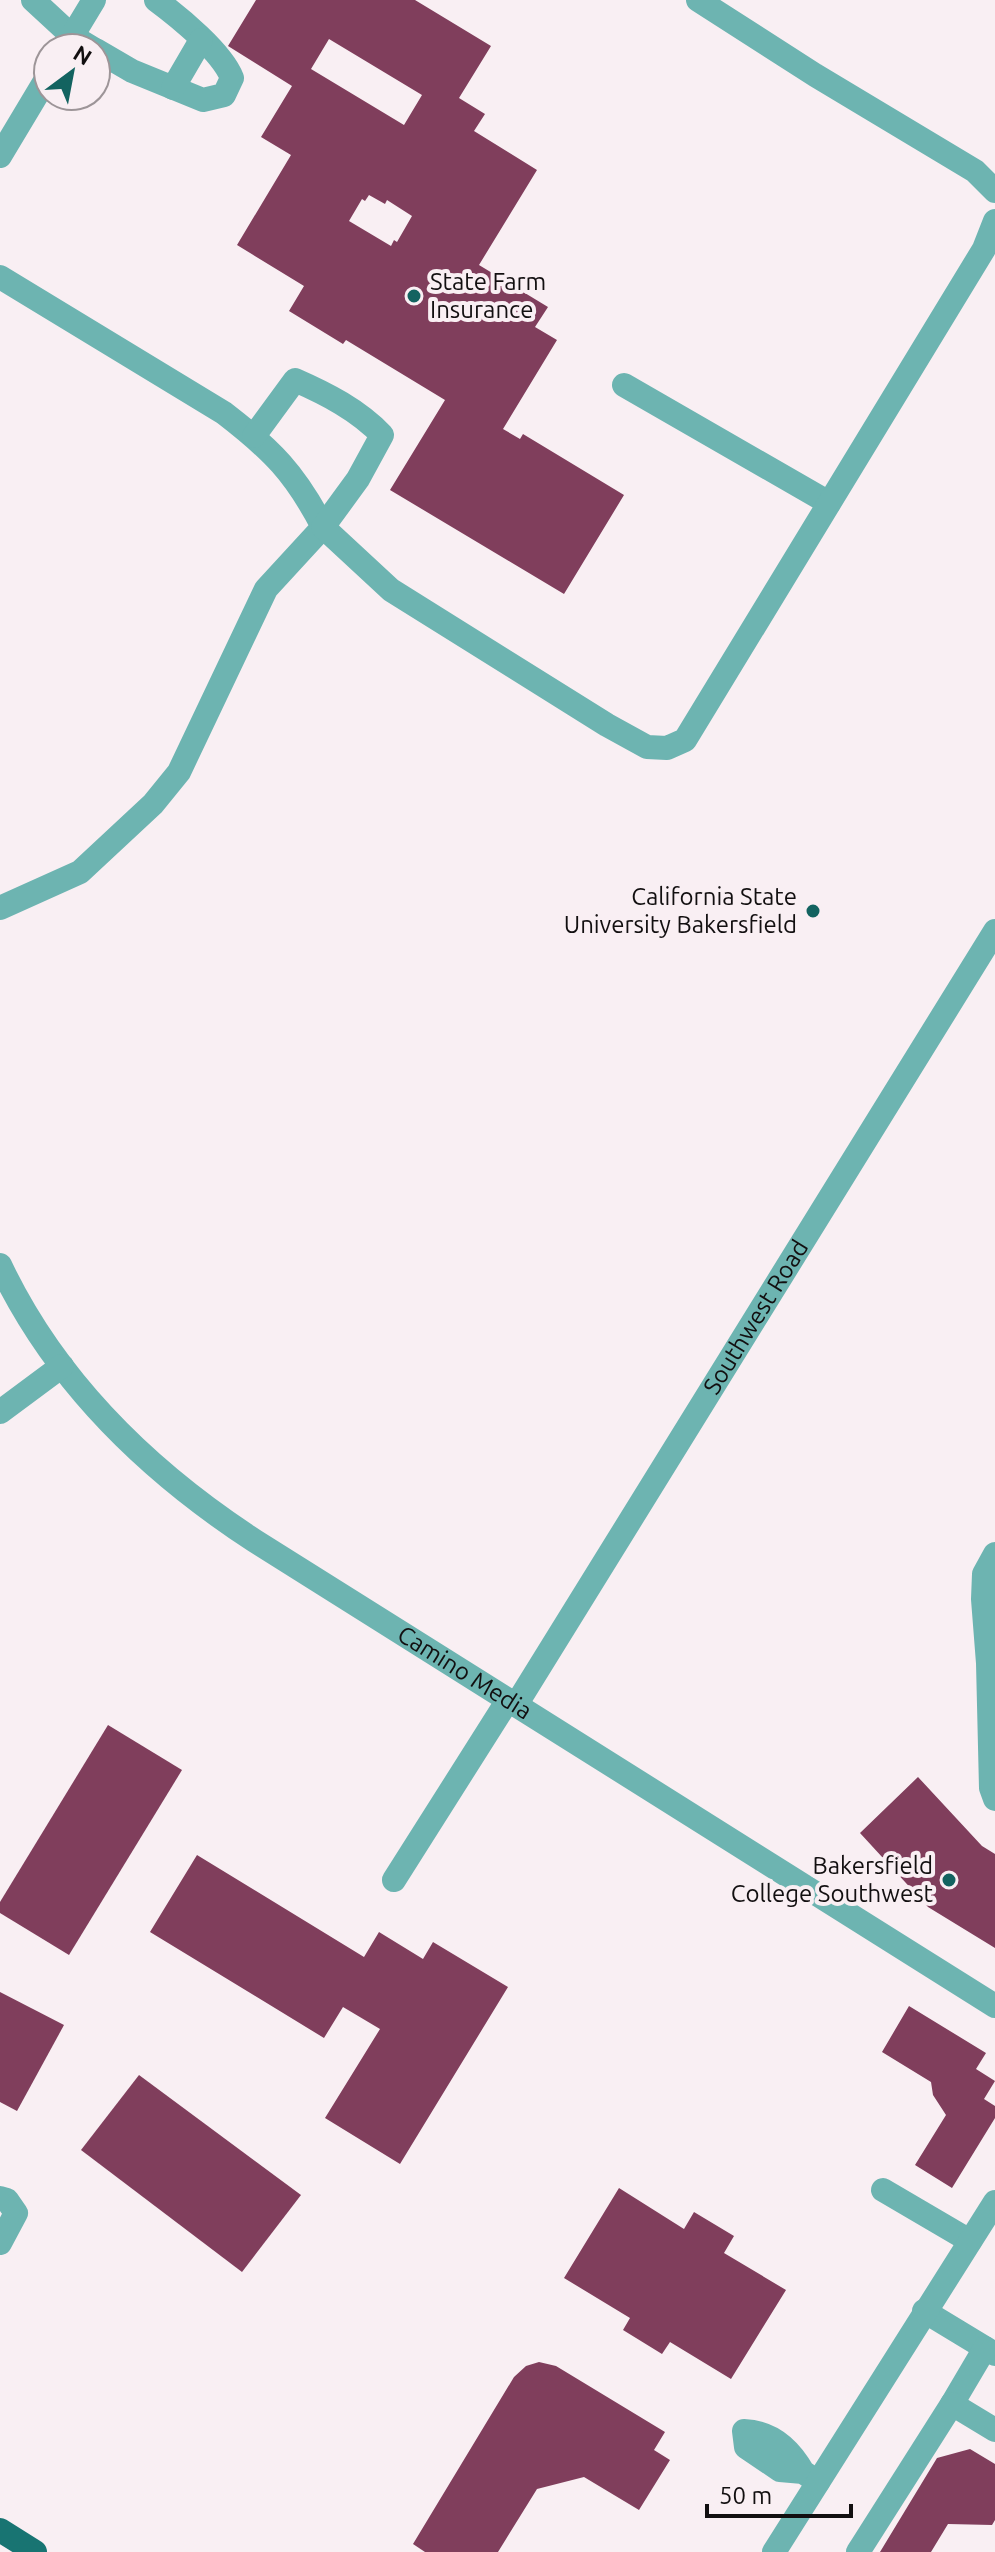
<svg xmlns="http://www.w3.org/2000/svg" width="995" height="2552" viewBox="0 0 995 2552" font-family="Ubuntu,sans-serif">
	<rect width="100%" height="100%" fill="#f9eff3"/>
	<g fill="#803e5c" fill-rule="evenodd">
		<path d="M256,0H415L491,46L459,98L485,114L474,131L537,170L479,265L548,307L535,327L557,340L503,429L520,439L523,434L624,495L564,594L390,490L445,400L346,340L343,344L289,311L304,286L237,245L291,155L261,137L292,86L228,46ZM329,39L422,95L404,125L311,69ZM369,195L385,204L387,200L412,216L397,242L394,240L391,246L349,221L362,199L365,201Z"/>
		<polygon points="108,1725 182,1770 69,1955 0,1913 0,1902"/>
		<polygon points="918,1777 982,1846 995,1854 995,1948 928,1907 860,1833"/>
		<polygon points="197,1855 364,1957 379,1932 423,1959 433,1942 508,1987 400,2164 325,2118 380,2029 343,2007 324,2038 150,1932"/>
		<polygon points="0,1992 64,2025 17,2111 0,2102"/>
		<polygon points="909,2006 986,2053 976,2069 995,2081 984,2099 995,2106 995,2118 952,2188 915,2165 946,2115 933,2095 931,2082 882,2052"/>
		<polygon points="139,2075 301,2195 242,2272 81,2150"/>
		<polygon points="619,2188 684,2229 694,2212 734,2236 724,2253 786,2290 731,2379 670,2342 662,2354 623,2330 630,2318 564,2278"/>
		<polygon points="539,2362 556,2366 665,2432 654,2450 670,2460 639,2510 584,2477 537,2489 498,2552 425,2552 413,2544 514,2377 526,2366"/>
		<polygon points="970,2449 995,2464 995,2520 992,2525 948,2524 931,2552 880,2552 937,2458"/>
	</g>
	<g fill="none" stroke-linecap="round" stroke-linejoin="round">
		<g stroke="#6db4b1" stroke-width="24">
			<polyline points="33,0 72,36 92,48"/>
			<polyline points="698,0 815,75 975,171 995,191"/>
			<polyline points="65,48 94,0"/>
			<path d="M96,50L132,71L203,100L224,95L232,78C222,52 179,17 156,0"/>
			<polyline points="173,88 201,40"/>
			<polyline points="0,156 48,76"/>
			<path d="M0,277L224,413C272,450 295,473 323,527L266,589L179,772L153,804L80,872L0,908"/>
			<polyline points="624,385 829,503"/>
			<path d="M254,436L295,380C327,394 358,410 382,435L358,479L323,527L391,590L607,725L647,747L667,748L685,740L984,249L995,221"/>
			<path id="s1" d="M0,1265C55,1381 149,1472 255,1541L995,2006"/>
			<polyline points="0,1412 62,1366"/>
			<polyline points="995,1554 984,1574 983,1599 988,1663 991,1788 995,1799"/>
			<path id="s2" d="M516,1705L995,931"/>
			<polyline points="394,1880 508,1700"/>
			<polyline points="883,2190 970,2241"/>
			<polyline points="0,2198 7,2200 16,2213 0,2243"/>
			<polyline points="924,2311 995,2354"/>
			<polyline points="952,2404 985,2348"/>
			<path d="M803,2472C790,2449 771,2432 744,2431L746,2447L780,2470L803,2472L818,2482"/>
			<polyline points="774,2552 995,2202"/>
			<polyline points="858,2552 952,2404 995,2430"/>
		</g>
		<polyline stroke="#187472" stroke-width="24" points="0,2530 35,2552"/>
	</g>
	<g fill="#136360" stroke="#f9eff3" stroke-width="3">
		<circle cx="414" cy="296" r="8"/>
		<circle cx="813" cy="911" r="8"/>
		<circle cx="949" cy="1880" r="8"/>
	</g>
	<g text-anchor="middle" stroke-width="8" stroke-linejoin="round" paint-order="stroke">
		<g font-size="24" fill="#120f10" stroke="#f9eff3" text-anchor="end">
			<text x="430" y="290" text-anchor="start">State Farm<tspan x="430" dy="28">Insurance</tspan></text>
			<text x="797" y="905">California State<tspan x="797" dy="28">University Bakersfield</tspan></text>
			<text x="933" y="1874">Bakersfield<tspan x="933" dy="28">College Southwest</tspan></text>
		</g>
		<g font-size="24" fill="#120f10" stroke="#f9eff3">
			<text dy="8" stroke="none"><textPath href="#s2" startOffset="456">Southwest Road</textPath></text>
			<text dy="8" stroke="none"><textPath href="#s1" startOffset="628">Camino Media</textPath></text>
		</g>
	</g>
	<g transform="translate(72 72) rotate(32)"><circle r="38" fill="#f9eff3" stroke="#9d9598" stroke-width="2"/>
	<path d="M0-6L14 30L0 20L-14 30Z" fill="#136360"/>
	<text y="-12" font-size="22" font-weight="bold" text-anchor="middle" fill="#120f10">N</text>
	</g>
	<path d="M707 2504v12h144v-12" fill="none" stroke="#120f10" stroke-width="4"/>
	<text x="719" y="2504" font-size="24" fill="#120f10" stroke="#f9eff3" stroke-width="6" paint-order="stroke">50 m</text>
</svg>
